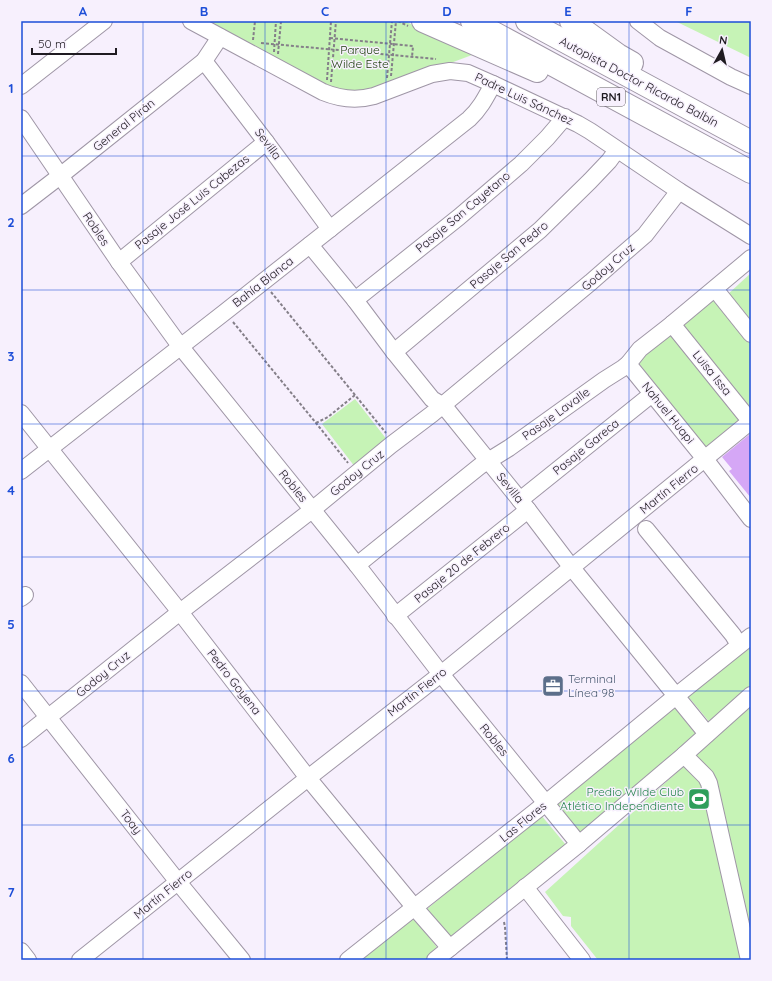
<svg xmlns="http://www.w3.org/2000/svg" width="772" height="981" viewBox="0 0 772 981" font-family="Quicksand,sans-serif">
	<rect width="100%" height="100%" fill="#f7f0fd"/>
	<g fill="#c6f3b6">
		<polygon points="206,21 405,21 472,55 440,67 378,92 333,90"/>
		<polygon points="675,21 751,21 751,58"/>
		<polygon points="751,273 751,323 727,295"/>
		<polygon points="713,298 751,344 751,410 681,324"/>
		<polygon points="669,333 743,418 706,448 637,361"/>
		<polygon points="355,399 388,441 355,467 322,424"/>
		<polygon points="751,643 751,687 711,724 687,695"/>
		<polygon points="751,705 751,960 598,960 571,926 571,917 563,916 545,892"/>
		<polygon points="674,707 699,738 581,835 556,805"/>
		<polygon points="541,815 566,845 452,939 427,909"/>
		<polygon points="411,915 440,951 429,960 356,960"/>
	</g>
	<polygon fill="#d5a7f6" points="750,434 751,436 751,498 729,471 732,469 722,457"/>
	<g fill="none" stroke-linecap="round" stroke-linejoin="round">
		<g stroke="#9f96a6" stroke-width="18">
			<g id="minor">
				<path d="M191,21L323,92C340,99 356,101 374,96L432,74L450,71L468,73L493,84L578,124L590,131L679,191L751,236"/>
				<polyline points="638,21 660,38 731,77 751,86"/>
				<polyline points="204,61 266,142 330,229"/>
				<polyline points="21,86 104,21"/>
				<polyline points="21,118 119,262 180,346 357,565 441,674 579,844"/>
				<polyline points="21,206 60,176 204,61 220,37"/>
				<polyline points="310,245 355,300 394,352 432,399 442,405 448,411 528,510 572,568 707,734"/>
				<polyline points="119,262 266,142"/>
				<polyline points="715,289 751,334"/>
				<polyline points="355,300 459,217 521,164 547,138 565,117"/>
				<polyline points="672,324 751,422"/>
				<polyline points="394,352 540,230 590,181 609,161 617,150"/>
				<polyline points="628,364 705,459 751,519"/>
				<polyline points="21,413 180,612 308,778 415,908 450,948"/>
				<path d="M21,471L225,312L469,119C480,109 486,97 493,84"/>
				<polyline points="520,500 652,394"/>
				<polyline points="646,529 733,635 739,645"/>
				<polyline points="357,565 480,466 509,448 604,380 623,368 628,364 640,349 672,324 751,258"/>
				<polyline points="21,598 25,595"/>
				<polyline points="395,616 528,510"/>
				<polyline points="21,683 178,882 242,960"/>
				<polyline points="21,739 180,612 312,510 391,445 432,414 591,282 623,254 645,235 679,191"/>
				<polyline points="684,755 706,777 709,783 749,960"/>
				<polyline points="525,887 582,960"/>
				<polyline points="21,951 28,960"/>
				<polyline points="80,960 308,778 441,674 751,421"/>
				<polyline points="348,960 546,803 676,696 751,636"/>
				<polyline points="435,960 579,844 684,755 751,695"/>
			</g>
		</g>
		<g stroke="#9f96a6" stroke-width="24">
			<g id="highway">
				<polyline points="423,21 537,71"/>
				<polyline points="472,21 751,172"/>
				<polyline points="527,21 751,142"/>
				<polyline points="571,21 618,55 632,63"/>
			</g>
		</g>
		<g stroke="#847f88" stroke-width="2" stroke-dasharray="3 2" stroke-linecap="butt">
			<polyline points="398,21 408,26"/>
			<polyline points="330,38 413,46 412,57"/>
			<polyline points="253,40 255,21"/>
			<polyline points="261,43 436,59"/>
			<polyline points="274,52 276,21"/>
			<polyline points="278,54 281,21"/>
			<polyline points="391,76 396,21"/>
			<polyline points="387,78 392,21"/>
			<polyline points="327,80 331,21"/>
			<polyline points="331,82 336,21"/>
			<polyline points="271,292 386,433"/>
			<polyline points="233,322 316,423 348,463"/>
			<polyline points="316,423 328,417 355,395"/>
			<polyline points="504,922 505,927 507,960"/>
		</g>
		<use href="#minor" stroke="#fff" stroke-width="16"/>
		<use href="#highway" stroke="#fff" stroke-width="22"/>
	</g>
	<path fill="none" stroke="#1d4ed8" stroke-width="1" stroke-opacity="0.55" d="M143,21V960M265,21V960M386,21V960M507,21V960M629,21V960M21,156H751M21,290H751M21,424H751M21,557H751M21,691H751M21,825H751"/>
	<defs>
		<g id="office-square" transform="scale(1.15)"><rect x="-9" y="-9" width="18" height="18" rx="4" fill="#5c6f8a" stroke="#f7f0fd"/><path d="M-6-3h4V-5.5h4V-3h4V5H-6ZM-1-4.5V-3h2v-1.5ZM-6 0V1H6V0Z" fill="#fff"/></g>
		<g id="stadium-square" transform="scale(1.15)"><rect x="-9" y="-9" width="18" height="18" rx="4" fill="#2e9e5b" stroke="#f7f0fd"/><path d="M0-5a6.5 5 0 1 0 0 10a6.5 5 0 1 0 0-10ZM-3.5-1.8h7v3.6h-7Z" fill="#fff"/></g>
	</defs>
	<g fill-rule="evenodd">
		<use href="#office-square" x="553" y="686"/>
		<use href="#stadium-square" x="699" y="799"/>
	</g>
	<g text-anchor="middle" stroke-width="3" stroke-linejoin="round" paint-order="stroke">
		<rect fill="#f7f0fd" stroke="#605b63" stroke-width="1" x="597" y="88" width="28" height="18" rx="3"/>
		<g font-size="11" font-weight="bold" fill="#1f1b21">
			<text x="611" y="101">RN1</text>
		</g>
		<g font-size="12" fill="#163a04" stroke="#f7f0fd">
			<text x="360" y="54">Parque<tspan x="360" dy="14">Wilde Este</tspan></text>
		</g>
		<g font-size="12" fill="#1f1b21" stroke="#f7f0fd">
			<text transform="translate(639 82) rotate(28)" y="4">Autopista Doctor Ricardo Balbín</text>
			<text transform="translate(524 99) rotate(25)" y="4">Padre Luis Sánchez</text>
			<text transform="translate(124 125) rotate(-39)" y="4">General Pirán</text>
			<text transform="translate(268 144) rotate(53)" y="4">Sevilla</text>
			<text transform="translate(192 202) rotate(-39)" y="4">Pasaje José Luis Cabezas</text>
			<text transform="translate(463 212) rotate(-40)" y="4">Pasaje San Cayetano</text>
			<text transform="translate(96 229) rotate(56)" y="4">Robles</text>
			<text transform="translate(509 255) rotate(-40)" y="4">Pasaje San Pedro</text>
			<text transform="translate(608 267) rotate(-41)" y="4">Godoy Cruz</text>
			<text transform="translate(263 282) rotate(-38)" y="4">Bahía Blanca</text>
			<text transform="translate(712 373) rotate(51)" y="4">Luisa Issa</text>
			<text transform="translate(668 413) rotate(51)" y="4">Nahuel Huapi</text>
			<text transform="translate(556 414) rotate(-36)" y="4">Pasaje Lavalle</text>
			<text transform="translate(586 447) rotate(-39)" y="4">Pasaje Gareca</text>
			<text transform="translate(357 473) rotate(-39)" y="4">Godoy Cruz</text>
			<text transform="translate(293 486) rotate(51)" y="4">Robles</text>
			<text transform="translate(510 488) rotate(51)" y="4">Sevilla</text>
			<text transform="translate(669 489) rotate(-39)" y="4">Martín Fierro</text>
			<text transform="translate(462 563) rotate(-39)" y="4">Pasaje 20 de Febrero</text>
			<text transform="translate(103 674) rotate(-39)" y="4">Godoy Cruz</text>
			<text transform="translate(234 682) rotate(52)" y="4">Pedro Goyena</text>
			<text transform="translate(417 692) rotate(-38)" y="4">Martín Fierro</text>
			<text transform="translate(494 740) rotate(51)" y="4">Robles</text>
			<text transform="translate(131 822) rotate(52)" y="4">Toay</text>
			<text transform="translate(523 822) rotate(-39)" y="4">Las Flores</text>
			<text transform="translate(163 894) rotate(-39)" y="4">Martín Fierro</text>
		</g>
		<g font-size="12" fill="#4e5e75" stroke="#f7f0fd" text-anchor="start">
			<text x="568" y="683">Terminal<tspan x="568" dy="14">Línea 98</tspan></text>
		</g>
		<g font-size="12" fill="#27864d" stroke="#f7f0fd" text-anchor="end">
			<text x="684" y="796">Predio Wilde Club<tspan x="684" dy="14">Atlético Independiente</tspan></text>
		</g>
	</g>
	<rect width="772" height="981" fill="none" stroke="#f7f0fd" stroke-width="44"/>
	<g transform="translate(722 50) rotate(8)" stroke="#f7f0fd" stroke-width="3" paint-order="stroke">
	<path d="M0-3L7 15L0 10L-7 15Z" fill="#1f1b21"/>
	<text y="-6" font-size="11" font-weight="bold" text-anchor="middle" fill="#1f1b21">N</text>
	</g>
	<path d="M32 48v6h84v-6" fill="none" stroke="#1f1b21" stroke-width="2"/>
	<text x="38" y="48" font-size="12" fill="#1f1b21" stroke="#f7f0fd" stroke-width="3" paint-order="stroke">50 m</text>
	<rect x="22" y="22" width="728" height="937" fill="none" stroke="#1d4ed8" stroke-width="1.5"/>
	<g font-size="13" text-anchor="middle" font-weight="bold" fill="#1d4ed8">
		<text x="83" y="16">A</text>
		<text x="204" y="16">B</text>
		<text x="325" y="16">C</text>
		<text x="447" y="16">D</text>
		<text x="568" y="16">E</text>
		<text x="689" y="16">F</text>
		<text x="11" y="93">1</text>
		<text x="11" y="227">2</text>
		<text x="11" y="361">3</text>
		<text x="11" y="495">4</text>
		<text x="11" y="629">5</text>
		<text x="11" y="763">6</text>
		<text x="11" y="897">7</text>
	</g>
</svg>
